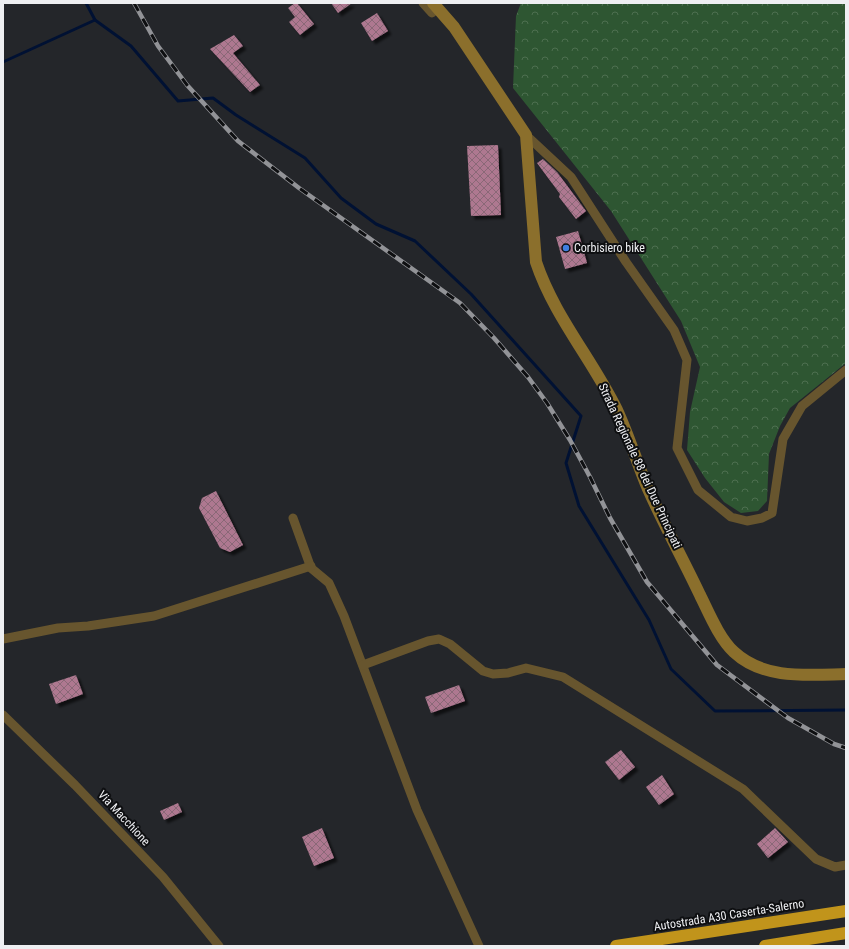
<svg xmlns="http://www.w3.org/2000/svg" width="849" height="949" viewBox="0 0 849 949" font-family="'Roboto Condensed',sans-serif">
	<defs>
		<pattern id="forest-crowns" width="20" height="18" patternUnits="userSpaceOnUse"><rect width="20" height="18" fill="#2e5632"/><path d="M2 6a3 3 0 1 1 6 0M12 15a3 3 0 1 1 6 0" fill="none" stroke="#4d6f50"/></pattern>
		<pattern id="building-cross-hatch" width="8" height="8" patternUnits="userSpaceOnUse"><rect width="8" height="8" fill="#ae7890"/><path d="M0 0l8 8M0 8l8-8" fill="none" stroke="#8a6777"/></pattern>
		<filter id="shadow"><feDropShadow dx="3.5" dy="3.5" stdDeviation="1" flood-color="#0009"/></filter>
	</defs>
	<rect width="100%" height="100%" fill="#24262a"/>
	<polygon fill="url(#forest-crowns)" points="521,3 846,3 846,363 790,408 780,426 769,454 767,501 758,511 741,513 724,502 705,478 687,450 690,412 700,367 681,321 611,211 513,88 516,16"/>
	<g fill="none" stroke-linecap="round" stroke-linejoin="round">
		<g stroke="#013" stroke-width="3">
			<polyline points="86,3 95,20 131,46 178,101 213,98 236,115 305,158 341,198 376,224 415,241 471,294 581,416 566,463 579,506 649,620 671,669 715,711 846,710"/>
			<polyline points="3,62 95,20"/>
		</g>
	</g>
	<g fill="url(#building-cross-hatch)" filter="url(#shadow)">
		<polygon points="295,3 297,3 314,24 300,35 289,22 295,17 288,8"/>
		<polygon points="331,3 352,3 338,13"/>
		<polygon points="377,13 388,31 372,41 361,23"/>
		<polygon points="234,35 243,46 233,53 260,85 250,92 210,49"/>
		<polygon points="498,145 501,215 471,216 467,146"/>
		<polygon points="543,159 557,172 586,211 576,219 559,197 560,194 537,163"/>
		<polygon points="578,231 587,263 565,269 556,237"/>
		<polygon points="216,491 243,545 230,552 220,548 199,508 202,498"/>
		<polygon points="76,675 83,694 56,704 49,684"/>
		<polygon points="459,685 465,701 431,713 425,697"/>
		<polygon points="621,750 635,767 619,780 605,762"/>
		<polygon points="662,775 674,794 659,805 646,787"/>
		<polygon points="178,803 182,812 164,820 160,811"/>
		<polygon points="322,828 334,858 314,866 302,837"/>
		<polygon points="775,828 788,842 768,858 757,844"/>
	</g>
	<g fill="none" stroke-linecap="round" stroke-linejoin="round">
		<g stroke="#67552e" stroke-width="9">
			<polyline points="423,3 432,13"/>
			<polyline points="526,135 571,177 626,262 674,330 687,360 677,448 698,490 731,517 747,521 762,518 772,513 783,439 802,406 846,370"/>
			<polyline points="293,518 311,568 329,583 344,616 417,810 479,946"/>
			<polyline points="3,639 58,628 88,626 154,616 311,566"/>
			<polyline points="363,665 428,641 439,639 450,644 483,671 493,674 508,673 526,668 563,677 743,789 816,859 835,867 846,865"/>
			<polyline points="3,715 75,785 163,877 219,946"/>
		</g>
		<path stroke="#8b6f2c" stroke-width="12" d="M433,3L454,27L526,135L536,262C554,316 592,359 617,410C629,436 637,463 648,489C664,525 683,559 700,595C709,613 719,638 734,652C764,680 808,675 846,674"/>
		<g stroke="#c1941b" stroke-width="12">
			<polyline points="616,946 846,911"/>
			<polyline points="765,946 846,933"/>
		</g>
		<g stroke="#929397" stroke-width="4.5">
			<polyline id="rail" points="134,3 158,46 187,85 238,141 299,188 460,303 494,338 528,377 547,403 570,440 590,477 610,518 647,582 717,665 788,718 834,744 846,748"/>
		</g>
		<use href="#rail" stroke="#0e0f11" stroke-width="3" stroke-dasharray="9" stroke-linecap="butt"/>
	</g>
	<circle fill="#3f7fe0" stroke="#0e0f11" stroke-width="1.5" cx="566" cy="248" r="4"/>
	<g text-anchor="middle" stroke-width="4" stroke-linejoin="round" paint-order="stroke">
		<g font-size="12" fill="#eeeff2" stroke="#0e0f11" text-anchor="start">
			<text x="574" y="252">Corbisiero bike</text>
		</g>
		<g font-size="12" fill="#eeeff2" stroke="#0e0f11">
			<text transform="translate(640 466) rotate(65)" y="4">Strada Regionale 88 dei Due Principati</text>
			<text transform="translate(124 818) rotate(47)" y="4">Via Macchione</text>
			<text transform="translate(729 915) rotate(-9)" y="4">Autostrada A30 Caserta-Salerno</text>
		</g>
	</g>
	<rect width="849" height="949" fill="none" stroke="#eeeff2" stroke-width="8"/>
</svg>
